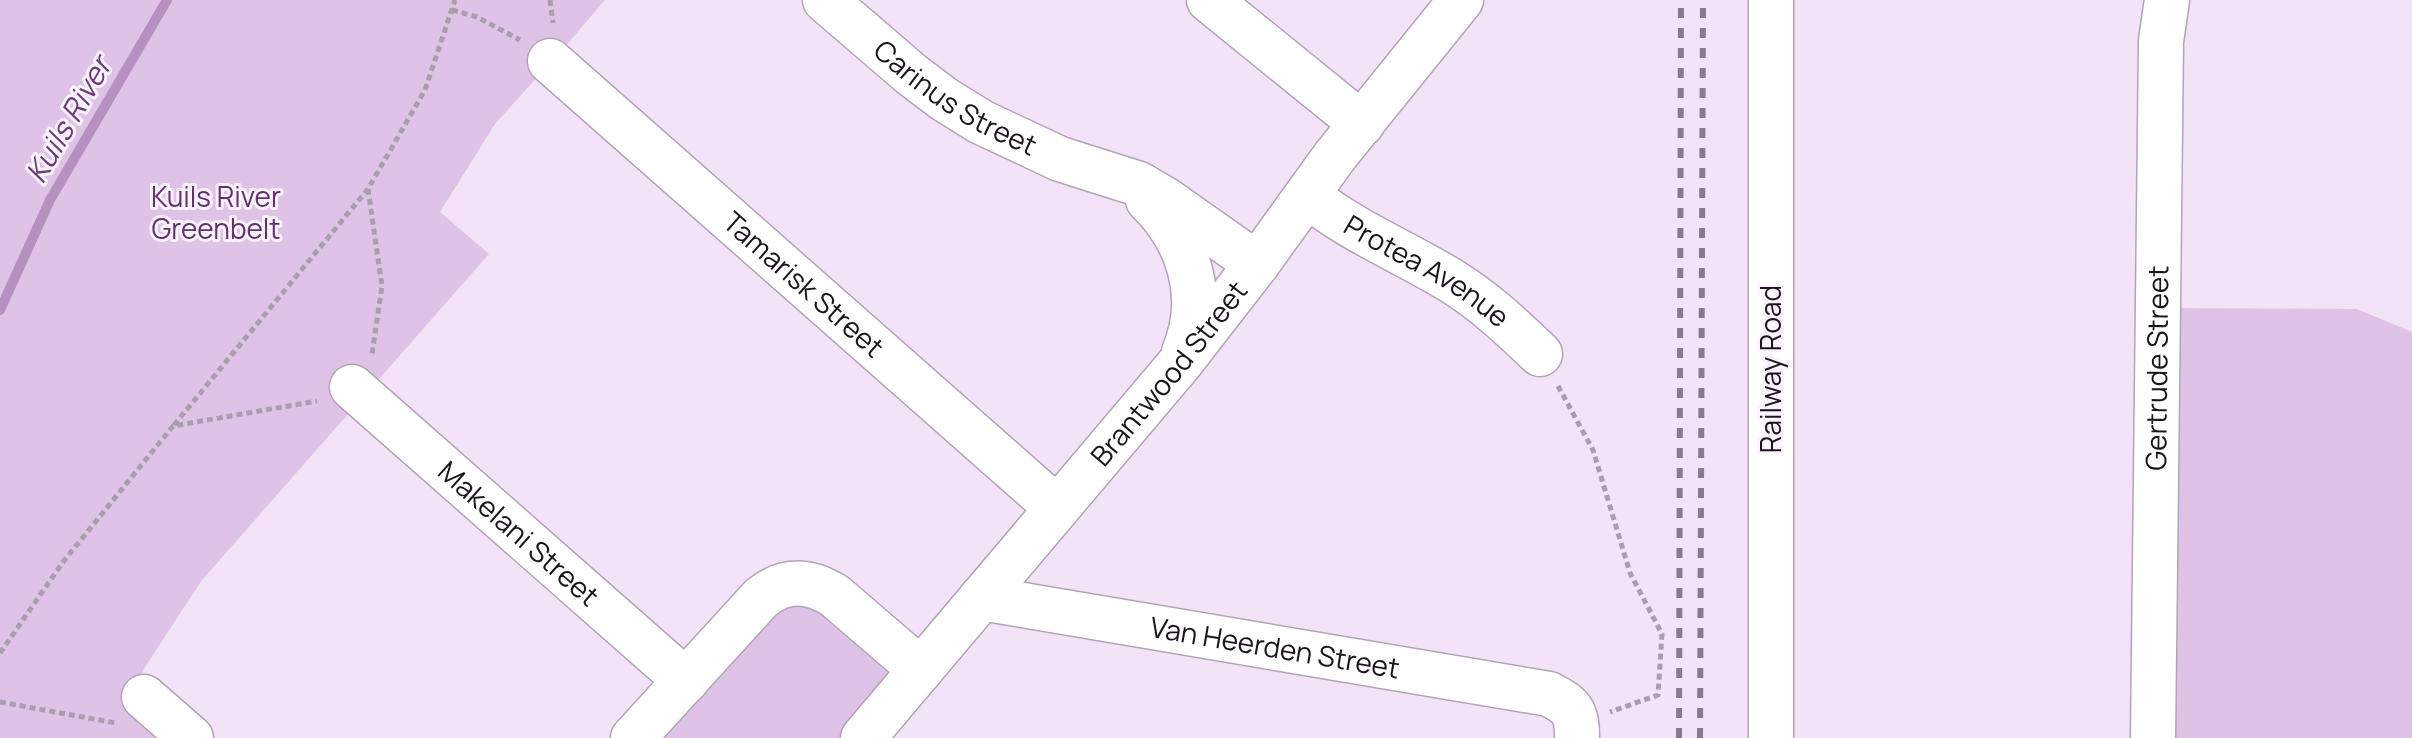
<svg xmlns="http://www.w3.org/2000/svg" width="2412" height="738" viewBox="0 0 2412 738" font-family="Manrope,sans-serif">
	<rect width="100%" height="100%" fill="#f2e3f7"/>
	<g fill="#dec3e6">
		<polygon points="0,0 605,0 563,49 554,38 530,64 541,73 495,124 440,212 489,254 202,580 145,667 128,705 167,738 0,738"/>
		<polygon points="2173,308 2357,309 2412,332 2412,738 2170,738"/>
		<polygon points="805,600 884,660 891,674 843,738 656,738 768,613"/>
	</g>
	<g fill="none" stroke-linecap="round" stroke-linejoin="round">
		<polyline stroke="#b691c0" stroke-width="10" points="0,310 50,200 167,0"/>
		<g stroke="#b2a4b6" stroke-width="47">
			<g id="minor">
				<path id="s1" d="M825,0L911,74L944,99L981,122L1060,159L1139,184L1166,200L1257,264"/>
				<polyline points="1209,0 1362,124"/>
				<path id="s2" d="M550,61L1057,508"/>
				<path id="s3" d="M1307,195C1350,230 1402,251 1450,280C1483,300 1512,327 1540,354"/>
				<path d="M1148,200C1189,240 1207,297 1184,352"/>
				<path id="s4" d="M352,387L686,681"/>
				<path id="s5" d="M981,598L1549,694C1572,706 1577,711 1577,738"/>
				<polyline points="144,697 191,738"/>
				<path d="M633,738L761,598C785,578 810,580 835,596L921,670"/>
				<path id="s6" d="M863,738L1181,362L1257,264L1335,156L1461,0"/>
				<polyline points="1771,738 1771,0"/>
				<path id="s7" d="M2153,738L2161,41L2167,0"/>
			</g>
		</g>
		<g stroke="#aa9eae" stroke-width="5" stroke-dasharray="6 4" stroke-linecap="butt">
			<polyline points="550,0 553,23"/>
			<polyline points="452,10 477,17 520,40"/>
			<polyline points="368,189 382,286 372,354"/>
			<polyline points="1558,386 1593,450 1630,573 1662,634 1658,695 1610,712"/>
			<polyline points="174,425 368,189 425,90 455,0"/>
			<polyline points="0,653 63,562 173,426 317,401"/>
			<polyline points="0,702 116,723"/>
		</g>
		<use href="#minor" stroke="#fff" stroke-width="44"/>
		<g stroke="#867c89" stroke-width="6" stroke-dasharray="10 10" stroke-linecap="butt">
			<polyline points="1679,738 1681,0"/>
			<polyline points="1700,738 1703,0"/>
		</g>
	</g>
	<g text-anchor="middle" stroke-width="6" stroke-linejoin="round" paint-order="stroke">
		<g font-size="28" fill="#1a141b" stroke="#fcf2ff">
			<text dy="10" stroke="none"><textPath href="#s1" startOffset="164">Carinus Street</textPath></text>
			<text dy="10" stroke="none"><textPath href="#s3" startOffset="142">Protea Avenue</textPath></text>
			<text dy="10" stroke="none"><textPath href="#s2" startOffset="338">Tamarisk Street</textPath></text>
			<text transform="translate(1771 369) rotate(-90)" y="10">Railway Road</text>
			<text dy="10" stroke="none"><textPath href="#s7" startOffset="370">Gertrude Street</textPath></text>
			<text dy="10" stroke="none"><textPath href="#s6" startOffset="476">Brantwood Street</textPath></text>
			<text dy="10" stroke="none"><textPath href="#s4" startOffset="222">Makelani Street</textPath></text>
			<text dy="10" stroke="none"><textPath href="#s5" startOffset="298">Van Heerden Street</textPath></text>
		</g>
		<g font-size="28" fill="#60326c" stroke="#fcf2ff">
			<text x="216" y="207">Kuils River<tspan x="216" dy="32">Greenbelt</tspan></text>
		</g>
		<g font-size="30" font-style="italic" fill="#6a3c77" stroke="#fcf2ff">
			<text transform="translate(69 120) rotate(-60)" y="10">Kuils River</text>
		</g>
	</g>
</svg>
